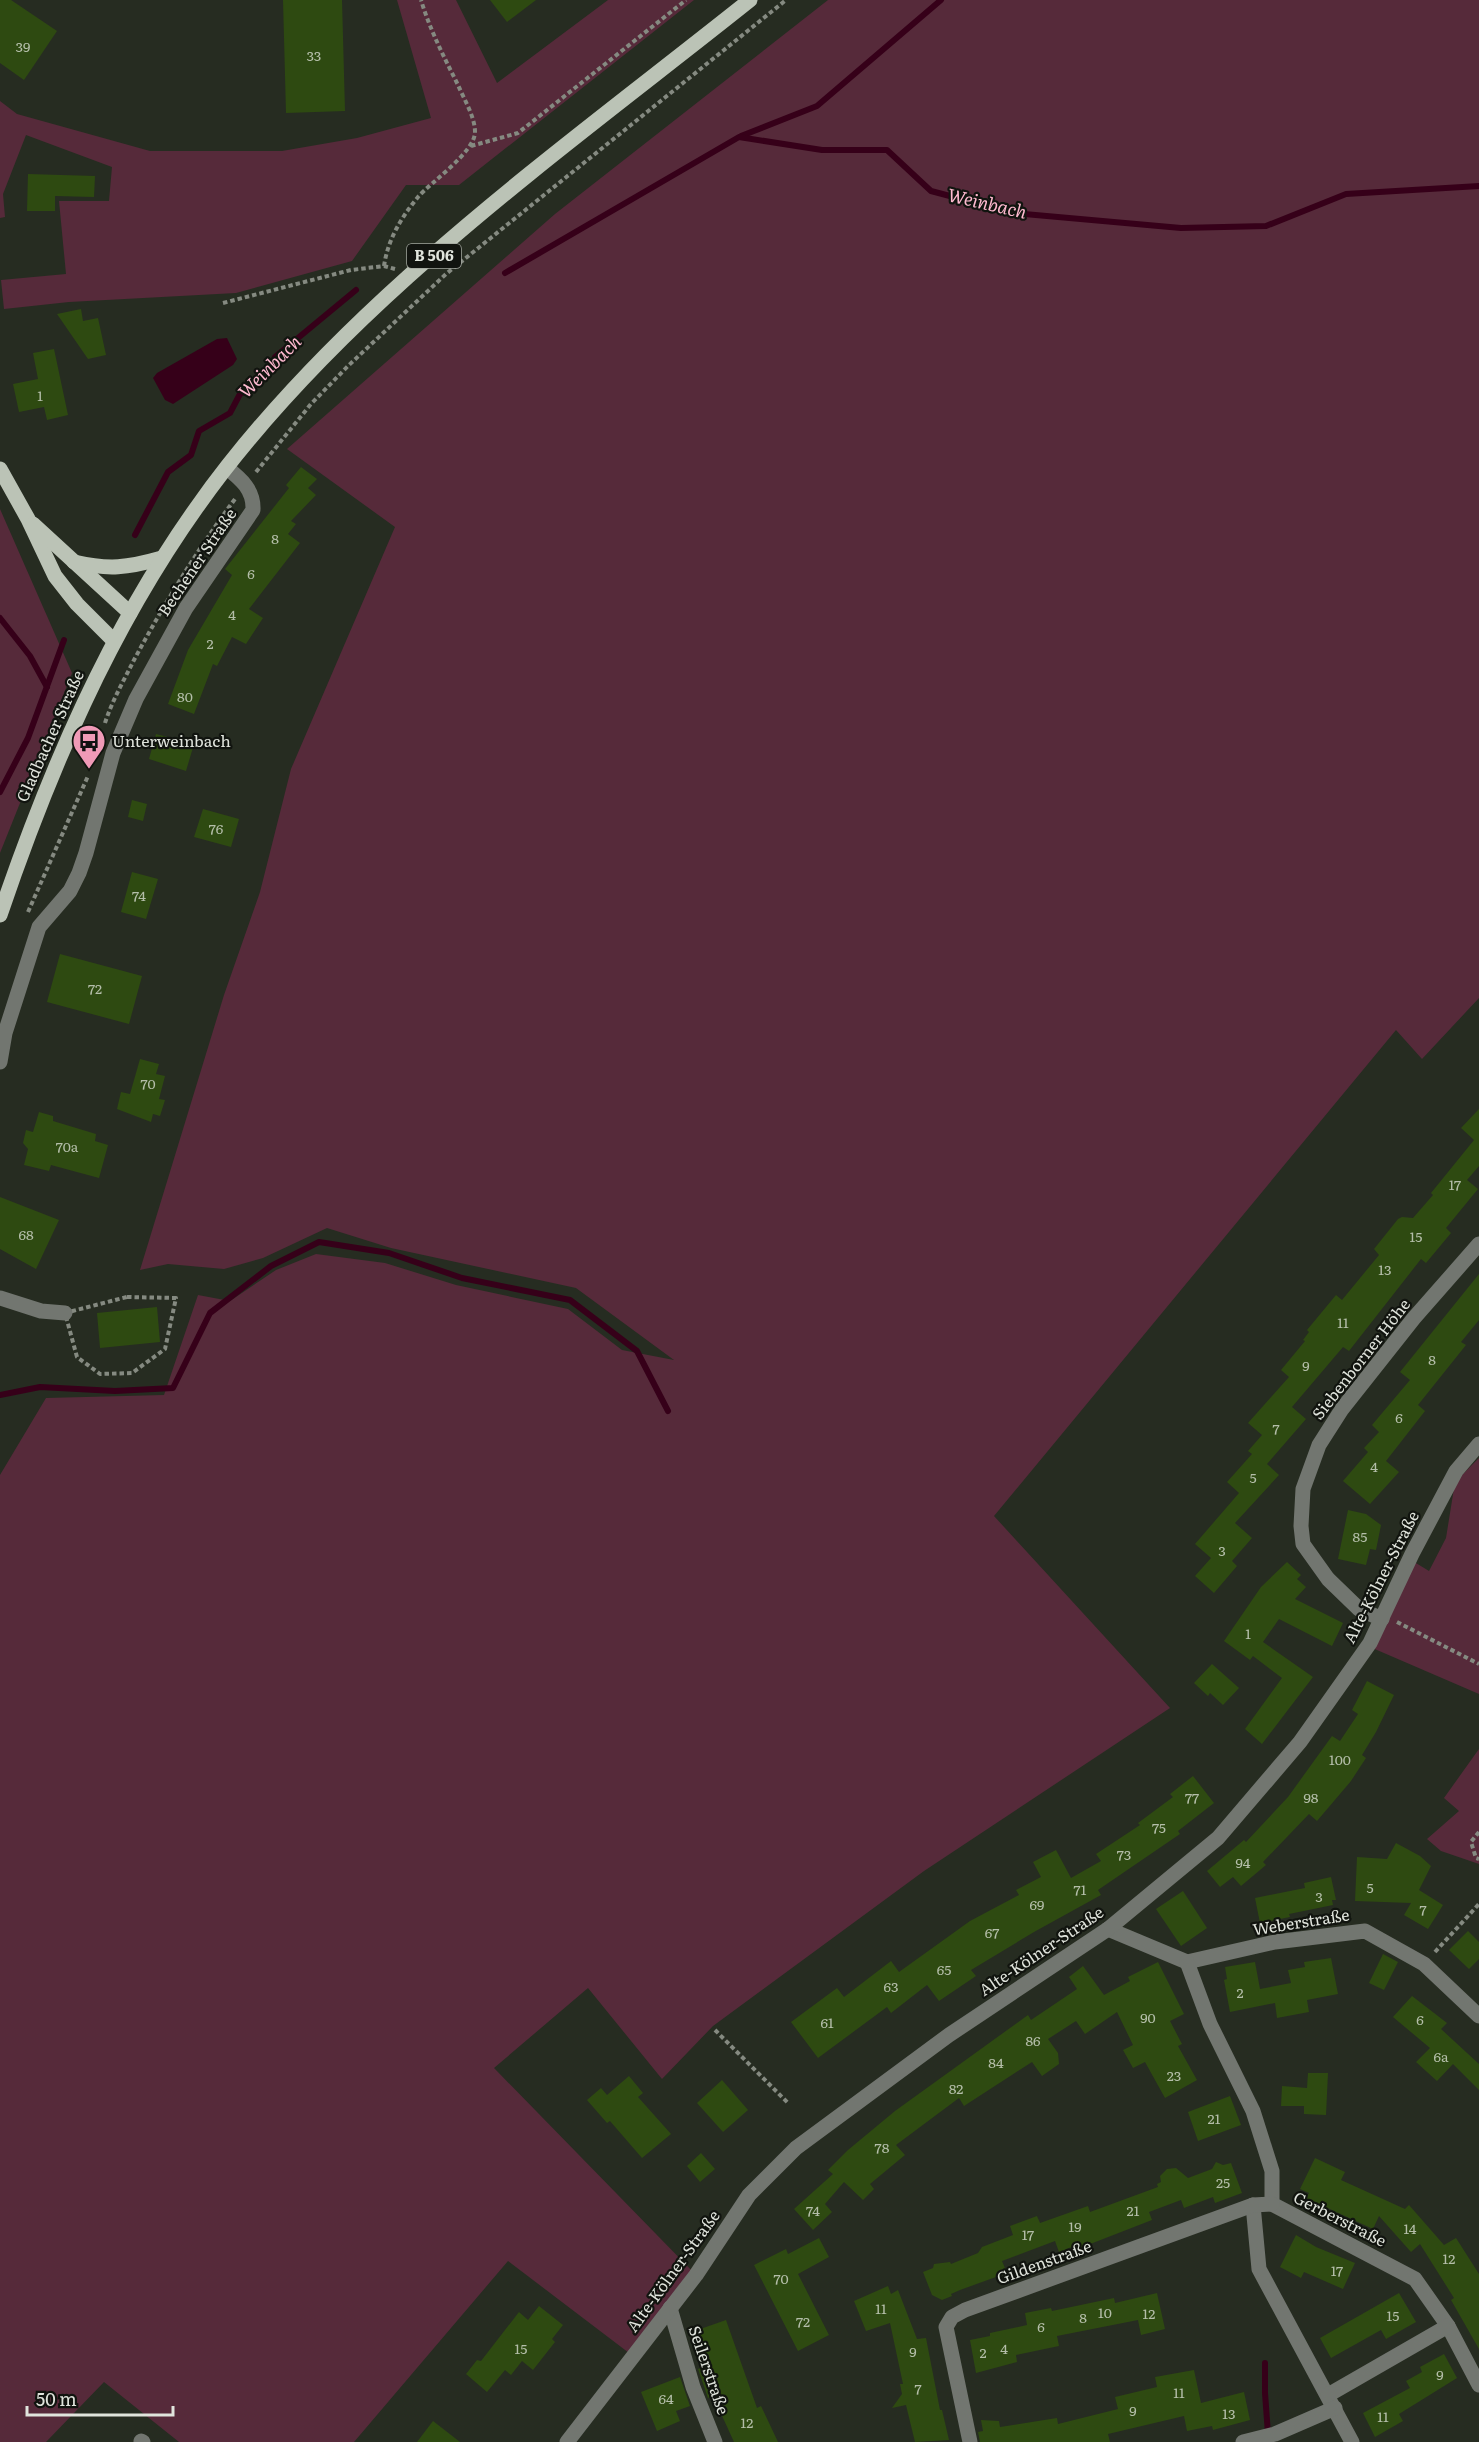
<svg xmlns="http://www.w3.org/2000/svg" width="1479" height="2442" viewBox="0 0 1479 2442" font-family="Literata,serif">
	<rect width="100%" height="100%" fill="#262c21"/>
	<g fill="#562a3a">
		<polygon points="397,0 456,0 497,83 608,0 694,0 459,185 406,185 352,261 236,293 69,302 4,309 1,280 66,274 59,201 109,201 112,167 26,135 3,194 5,217 0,218 0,101 17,114 150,151 282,151 357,138 431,118"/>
		<polygon points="828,0 1479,0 1479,998 1422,1059 1396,1030 994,1516 1170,1708 924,1871 713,2026 662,2079 588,1988 494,2068 696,2275 633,2356 508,2261 354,2442 179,2442 104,2382 46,2442 0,2442 0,1475 46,1398 164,1395 198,1295 230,1301 276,1270 316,1254 385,1263 456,1285 568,1309 622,1350 674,1360 576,1288 391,1248 327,1228 263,1258 224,1269 168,1264 140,1270 224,995 260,892 291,769 395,527 287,449 555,214"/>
		<polygon points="0,509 72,673 0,853"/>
		<polygon points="1479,1458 1479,1694 1370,1647 1411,1560 1429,1571 1446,1538 1455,1482"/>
		<polygon points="1479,1749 1479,1864 1441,1851 1427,1839 1459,1811 1444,1798"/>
	</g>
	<polygon fill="#360019" points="227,338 237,359 233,365 173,404 165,400 153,378 157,373 217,339"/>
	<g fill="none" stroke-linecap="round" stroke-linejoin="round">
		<g stroke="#360019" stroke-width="6">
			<polyline points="741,136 817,106 941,0"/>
			<polyline points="505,273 739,137 822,150 887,150 931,191 1014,213 1181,228 1266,226 1346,194 1479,186"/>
			<path d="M135,535L168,472L191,455L199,431L230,413L240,394C256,387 271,374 275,357L356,290"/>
			<polyline points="0,618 30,656 47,687"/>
			<polyline points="0,792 28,738 64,640"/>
			<polyline points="0,1395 40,1387 115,1391 173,1388 210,1313 271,1266 319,1242 389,1253 462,1278 570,1300 637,1351 668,1411"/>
			<polyline points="1265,2363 1265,2393 1268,2434"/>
		</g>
	</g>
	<g fill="#2e4a11">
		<polygon points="0,0 11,0 57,31 24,80 0,63"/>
		<polygon points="283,0 342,0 345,111 286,113"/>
		<polygon points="490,0 536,0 507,22"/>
		<polygon points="28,174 95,176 94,197 55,196 55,211 27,211"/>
		<polygon points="81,309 83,321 98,318 106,355 88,359 57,314"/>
		<polygon points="54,349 68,415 47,420 44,407 19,412 13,384 38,379 33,353"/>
		<polygon points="301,467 317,479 308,488 316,495 291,521 296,524 288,534 300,543 249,609 263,618 246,644 232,637 217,666 213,664 194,714 168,704 188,650 232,575 225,569 289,488 286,485"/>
		<polygon points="156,734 194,744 186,771 149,759"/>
		<polygon points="132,800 147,804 143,821 128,817"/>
		<polygon points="203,809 239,819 231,847 194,837"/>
		<polygon points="132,872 158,879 146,919 121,912"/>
		<polygon points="60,954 142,976 129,1024 47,1002"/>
		<polygon points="140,1059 159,1064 156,1074 165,1076 159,1099 165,1100 160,1116 153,1114 151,1122 117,1109 121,1092 130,1094"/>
		<polygon points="1479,1109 1479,1166 1467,1180 1478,1189 1446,1228 1451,1233 1426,1263 1421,1259 1349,1351 1343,1347 1292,1407 1306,1419 1267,1464 1279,1475 1235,1523 1252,1538 1232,1561 1237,1566 1214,1593 1195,1576 1211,1558 1195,1544 1239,1493 1227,1482 1252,1454 1248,1451 1262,1435 1248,1423 1289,1377 1281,1370 1305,1341 1303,1340 1309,1332 1307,1330 1336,1295 1342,1300 1379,1255 1374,1249 1398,1219 1402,1217 1413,1218 1433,1195 1431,1193 1474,1140 1461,1128"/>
		<polygon points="39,1112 53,1116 53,1121 96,1134 95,1141 108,1145 99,1178 51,1165 49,1171 24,1165 28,1149 23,1143 26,1130 33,1132"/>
		<polygon points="0,1197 59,1220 36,1269 0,1249"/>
		<polygon points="1479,1274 1479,1320 1461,1342 1466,1345 1418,1405 1425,1411 1386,1461 1399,1472 1370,1504 1343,1481 1368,1452 1364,1448 1379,1432 1372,1425 1410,1380 1400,1372"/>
		<polygon points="157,1307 160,1342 100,1348 97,1313"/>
		<polygon points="1348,1510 1366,1514 1381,1525 1376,1550 1370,1549 1366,1565 1338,1559"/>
		<polygon points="1287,1562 1301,1575 1297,1579 1306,1587 1295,1599 1343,1623 1332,1646 1279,1619 1263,1642 1313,1677 1262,1744 1245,1729 1282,1678 1253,1656 1250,1660 1224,1641 1261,1587"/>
		<polygon points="1212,1664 1239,1688 1223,1705 1210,1693 1208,1696 1194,1683"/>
		<polygon points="1367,1681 1394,1695 1376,1732 1362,1755 1366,1758 1351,1781 1317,1821 1309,1814 1263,1862 1266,1865 1241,1886 1233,1877 1220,1887 1207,1871 1244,1840 1246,1842 1288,1797 1332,1736 1340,1741 1358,1714 1352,1710"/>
		<polygon points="1193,1776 1214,1803 1178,1831 1180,1834 1098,1890 1101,1895 1034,1932 971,1970 976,1976 939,2001 927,1985 891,2013 887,2007 818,2058 791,2022 837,1988 844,1997 891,1961 899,1972 970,1921 1019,1895 1016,1890 1041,1877 1033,1862 1056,1850 1071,1878 1101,1861 1096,1854 1140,1825 1138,1823 1173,1797 1170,1794"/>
		<polygon points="1396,1843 1420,1856 1431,1866 1419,1890 1443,1905 1428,1929 1404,1915 1411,1903 1355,1901 1357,1857 1387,1859"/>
		<polygon points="1331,1877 1336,1900 1332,1900 1333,1905 1289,1914 1290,1917 1260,1923 1255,1898 1305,1888 1304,1883"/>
		<polygon points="1183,1891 1207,1928 1181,1946 1156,1909"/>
		<polygon points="1468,1931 1479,1942 1479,1959 1469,1969 1449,1950"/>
		<polygon points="1383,1954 1398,1962 1384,1990 1369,1983"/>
		<polygon points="1331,1958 1338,1994 1307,2000 1309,2012 1277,2018 1275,2003 1230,2012 1224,1980 1227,1979 1225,1967 1255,1962 1260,1989 1291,1983 1288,1970 1305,1967 1304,1962"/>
		<polygon points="1158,1962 1184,2014 1170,2021 1182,2044 1178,2046 1197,2080 1165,2098 1145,2062 1133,2068 1123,2050 1133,2045 1117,2012 1085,2034 1076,2021 1048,2039 1058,2053 1059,2064 1042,2076 1032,2062 964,2106 959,2098 896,2145 905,2155 870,2184 874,2189 863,2200 844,2182 825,2204 832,2212 813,2230 794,2209 833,2174 828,2170 848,2150 895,2111 1028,2015 1031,2020 1077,1989 1069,1977 1083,1966 1104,1995 1130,1981 1128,1977"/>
		<polygon points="1412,1996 1447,2023 1441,2029 1479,2064 1479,2090 1453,2064 1437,2081 1416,2062 1430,2048 1393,2017"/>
		<polygon points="1308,2073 1328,2073 1326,2115 1304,2114 1304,2106 1281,2106 1282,2086 1307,2088"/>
		<polygon points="629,2076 643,2093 638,2097 671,2134 642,2158 610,2121 607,2123 587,2100 601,2088 607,2095"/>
		<polygon points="722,2080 748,2110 723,2132 697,2103"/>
		<polygon points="1230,2096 1241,2125 1198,2141 1188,2112"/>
		<polygon points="701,2153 715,2169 700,2182 687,2166"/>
		<polygon points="1315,2158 1345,2172 1341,2180 1405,2209 1409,2205 1444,2245 1456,2238 1479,2274 1479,2349 1451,2300 1454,2298 1420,2244 1411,2252 1379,2216 1373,2229 1306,2198 1309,2193 1300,2189"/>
		<polygon points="1216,2162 1223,2165 1231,2163 1242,2193 1215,2203 1213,2197 1184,2208 1181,2200 1149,2212 1152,2220 1080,2248 1079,2244 1059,2252 1055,2241 1002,2261 1007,2273 960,2290 951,2294 952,2296 942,2300 932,2295 923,2272 933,2268 934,2264 950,2262 951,2264 978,2253 982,2247 1013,2235 1010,2226 1037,2216 1040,2223 1088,2206 1090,2212 1158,2187 1157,2184 1161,2182 1160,2176 1167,2169 1176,2168 1188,2178 1212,2169"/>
		<polygon points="1296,2235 1316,2247 1355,2263 1343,2289 1304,2272 1301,2278 1280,2267"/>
		<polygon points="819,2238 829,2257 798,2274 829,2335 798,2351 754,2265 786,2249 788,2254"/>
		<polygon points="888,2286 891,2294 898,2290 917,2339 926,2338 940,2410 942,2410 949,2440 915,2442 906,2405 892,2408 902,2394 900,2384 903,2384 890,2323 866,2331 854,2301"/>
		<polygon points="1157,2293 1165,2329 1141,2335 1138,2320 1057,2336 1059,2346 1016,2355 1017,2362 976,2373 970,2340 990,2336 990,2333 1027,2325 1025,2313 1051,2308 1052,2311 1114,2298 1115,2303"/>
		<polygon points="1399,2293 1416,2322 1386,2339 1381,2330 1331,2358 1320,2338"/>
		<polygon points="539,2306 563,2325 552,2339 555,2342 533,2370 522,2361 511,2375 505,2370 487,2392 466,2374 477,2360 481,2361 519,2312 528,2320"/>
		<polygon points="726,2320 757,2408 761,2406 778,2442 734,2442 713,2396 708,2398 698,2369 703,2367 689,2333"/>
		<polygon points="1444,2354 1457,2378 1399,2414 1403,2421 1375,2437 1363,2413 1410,2388 1406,2381 1422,2372 1420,2367"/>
		<polygon points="1194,2370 1201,2403 1244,2392 1250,2420 1213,2430 1212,2426 1187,2431 1184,2416 1108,2434 1110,2442 980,2442 978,2432 983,2431 981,2420 999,2421 1000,2427 1057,2418 1058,2424 1118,2409 1115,2397 1157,2387 1155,2377"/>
		<polygon points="680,2377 690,2406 676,2411 680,2421 657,2431 641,2392"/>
		<polygon points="433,2421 460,2442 417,2442"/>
	</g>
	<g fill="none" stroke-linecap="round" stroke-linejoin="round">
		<g stroke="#858a81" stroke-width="4" stroke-dasharray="4.5 3" stroke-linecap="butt">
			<polyline points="471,146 518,133 686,0"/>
			<path d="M384,266C388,239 401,218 418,197C431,182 475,152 475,132C475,117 464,99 458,85C444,57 430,30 421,0"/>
			<polyline points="223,303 351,270 384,266 395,269"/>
			<polyline points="256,472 311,404 349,365 446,274 786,0"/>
			<path d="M105,723C112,701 124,680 134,660C164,604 197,550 235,499"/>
			<polyline points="28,912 88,776"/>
			<polygon points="127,1297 176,1298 165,1349 132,1373 100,1374 77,1357 65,1313"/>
			<polyline points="1397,1622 1479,1664"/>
			<polyline points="1479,1832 1471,1842 1476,1858 1479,1859"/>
			<polyline points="1435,1952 1479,1904"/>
			<polyline points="715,2030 789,2104"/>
		</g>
		<g stroke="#727670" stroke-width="15">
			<path d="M0,1062L5,1033L39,927L70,891L79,873L86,853L113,753L136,699L186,608L253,510C254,490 241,479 227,468"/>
			<polyline points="0,1298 41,1311 65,1313"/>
			<polyline points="1382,1619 1359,1609 1328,1579 1303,1544 1301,1526 1303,1489 1319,1445 1342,1409 1414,1318 1479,1244"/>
			<polyline points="1108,1929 1187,1962 1275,1942 1365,1931 1424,1964 1479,2016"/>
			<polyline points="1187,1962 1210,2024 1253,2111 1272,2171 1272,2204 1415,2279 1448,2326 1479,2385"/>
			<polyline points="1253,2205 1259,2269 1352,2442"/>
			<polyline points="670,2308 693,2387 715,2442"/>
			<polyline points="1328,2395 1448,2326"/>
			<polyline points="141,2441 143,2442"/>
			<polyline points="567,2442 696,2275 749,2195 796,2148 949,2035 1108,1929 1218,1838 1300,1742 1370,1643 1412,1554 1456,1471 1479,1444"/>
			<polyline points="970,2442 946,2327 952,2317 965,2310 1253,2205 1272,2204"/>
			<polyline points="1243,2442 1275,2434 1335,2408"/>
		</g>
		<g stroke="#bbc3b6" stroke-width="15">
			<polyline points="0,469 28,519 55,576 77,604 114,641"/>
			<polyline points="33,524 130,613"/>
			<path d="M74,562C109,570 127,568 162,558"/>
			<path d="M0,915C49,771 109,631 197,507C338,307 561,151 750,0"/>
		</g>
	</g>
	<defs>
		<g id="bus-pin" transform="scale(1.725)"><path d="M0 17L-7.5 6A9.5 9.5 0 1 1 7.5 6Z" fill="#f09ab7" stroke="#11140f"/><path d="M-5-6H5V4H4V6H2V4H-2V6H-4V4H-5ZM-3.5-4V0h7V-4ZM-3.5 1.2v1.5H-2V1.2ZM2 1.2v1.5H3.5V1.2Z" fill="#111"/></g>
	</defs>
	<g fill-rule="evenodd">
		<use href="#bus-pin" x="89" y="741"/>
	</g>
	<g text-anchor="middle" stroke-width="4.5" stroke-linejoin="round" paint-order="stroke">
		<g font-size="14" fill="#b4bea9">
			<text x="23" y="52">39</text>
			<text x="314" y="61">33</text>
			<text x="40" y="401">1</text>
			<text x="275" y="544">8</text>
			<text x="251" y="579">6</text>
			<text x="232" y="620">4</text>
			<text x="210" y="649">2</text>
			<text x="185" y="702">80</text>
			<text x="216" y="834">76</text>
			<text x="139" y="901">74</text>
			<text x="95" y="994">72</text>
			<text x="148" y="1089">70</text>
			<text x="67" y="1152">70a</text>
			<text x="1455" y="1190">17</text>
			<text x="26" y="1240">68</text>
			<text x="1416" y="1242">15</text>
			<text x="1385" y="1275">13</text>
			<text x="1343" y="1328">11</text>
			<text x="1432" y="1365">8</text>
			<text x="1306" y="1371">9</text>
			<text x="1399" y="1423">6</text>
			<text x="1276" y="1434">7</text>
			<text x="1374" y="1472">4</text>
			<text x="1253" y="1483">5</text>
			<text x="1360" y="1542">85</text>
			<text x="1222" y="1556">3</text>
			<text x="1248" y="1639">1</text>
			<text x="1340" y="1765">100</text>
			<text x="1192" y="1803">77</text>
			<text x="1311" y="1803">98</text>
			<text x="1159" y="1833">75</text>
			<text x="1124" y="1860">73</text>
			<text x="1243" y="1868">94</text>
			<text x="1370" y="1893">5</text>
			<text x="1080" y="1895">71</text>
			<text x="1319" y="1902">3</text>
			<text x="1037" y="1910">69</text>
			<text x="1423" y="1915">7</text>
			<text x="992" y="1938">67</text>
			<text x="944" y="1975">65</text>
			<text x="891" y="1992">63</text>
			<text x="1240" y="1998">2</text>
			<text x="1148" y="2023">90</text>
			<text x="1420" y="2025">6</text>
			<text x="827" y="2028">61</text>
			<text x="1033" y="2046">86</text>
			<text x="1441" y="2062">6a</text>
			<text x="996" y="2068">84</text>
			<text x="1174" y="2081">23</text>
			<text x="956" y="2094">82</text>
			<text x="1214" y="2124">21</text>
			<text x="882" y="2153">78</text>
			<text x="1223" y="2188">25</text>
			<text x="813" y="2216">74</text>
			<text x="1133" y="2216">21</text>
			<text x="1075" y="2232">19</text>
			<text x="1410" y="2234">14</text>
			<text x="1028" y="2240">17</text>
			<text x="1449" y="2264">12</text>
			<text x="1337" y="2276">17</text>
			<text x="781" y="2284">70</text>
			<text x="881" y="2314">11</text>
			<text x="1105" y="2318">10</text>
			<text x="1149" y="2319">12</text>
			<text x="1393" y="2321">15</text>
			<text x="1083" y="2323">8</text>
			<text x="803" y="2327">72</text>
			<text x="1041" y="2332">6</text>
			<text x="521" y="2354">15</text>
			<text x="1004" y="2354">4</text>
			<text x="913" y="2357">9</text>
			<text x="983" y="2358">2</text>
			<text x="1440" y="2380">9</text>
			<text x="918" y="2394">7</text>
			<text x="1179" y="2398">11</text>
			<text x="666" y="2404">64</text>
			<text x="1133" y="2416">9</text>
			<text x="1229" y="2419">13</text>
			<text x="1383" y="2422">11</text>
			<text x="747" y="2428">12</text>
		</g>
		<rect fill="#11140f" stroke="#a2a69e" stroke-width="1.5" x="407" y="244" width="54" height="24" rx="4.5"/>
		<g font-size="15" font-weight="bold" fill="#e0e4dc">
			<text x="434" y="261">B 506</text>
		</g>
		<g font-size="16" fill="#e0e4dc" stroke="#11140f">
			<text transform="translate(197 562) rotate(-56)" y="6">Bechener Straße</text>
			<text transform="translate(50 736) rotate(-66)" y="6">Gladbacher Straße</text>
			<text transform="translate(1361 1359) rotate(-52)" y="6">Siebenborner Höhe</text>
			<text transform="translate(1381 1577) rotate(-63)" y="6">Alte-Kölner-Straße</text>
			<text transform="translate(1301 1922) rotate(-9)" y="6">Weberstraße</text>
			<text transform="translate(1041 1951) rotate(-34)" y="6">Alte-Kölner-Straße</text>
			<text transform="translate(1340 2219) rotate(27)" y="6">Gerberstraße</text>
			<text transform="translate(1044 2262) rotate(-20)" y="6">Gildenstraße</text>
			<text transform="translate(673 2271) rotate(-54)" y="6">Alte-Kölner-Straße</text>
			<text transform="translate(709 2370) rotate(71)" y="6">Seilerstraße</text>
		</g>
		<g font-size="16" fill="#e0e4dc" stroke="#11140f" text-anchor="start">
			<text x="112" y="747">Unterweinbach</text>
		</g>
		<g font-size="18" font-style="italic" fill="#feb9cf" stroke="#11140f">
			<text transform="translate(987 204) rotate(13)" y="6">Weinbach</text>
			<text transform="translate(270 367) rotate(-45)" y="6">Weinbach</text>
		</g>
	</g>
	<path d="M27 2406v9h146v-9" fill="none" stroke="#e0e4dc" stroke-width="3"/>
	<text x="36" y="2406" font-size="18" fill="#e0e4dc" stroke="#11140f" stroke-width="4.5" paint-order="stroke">50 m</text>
</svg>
